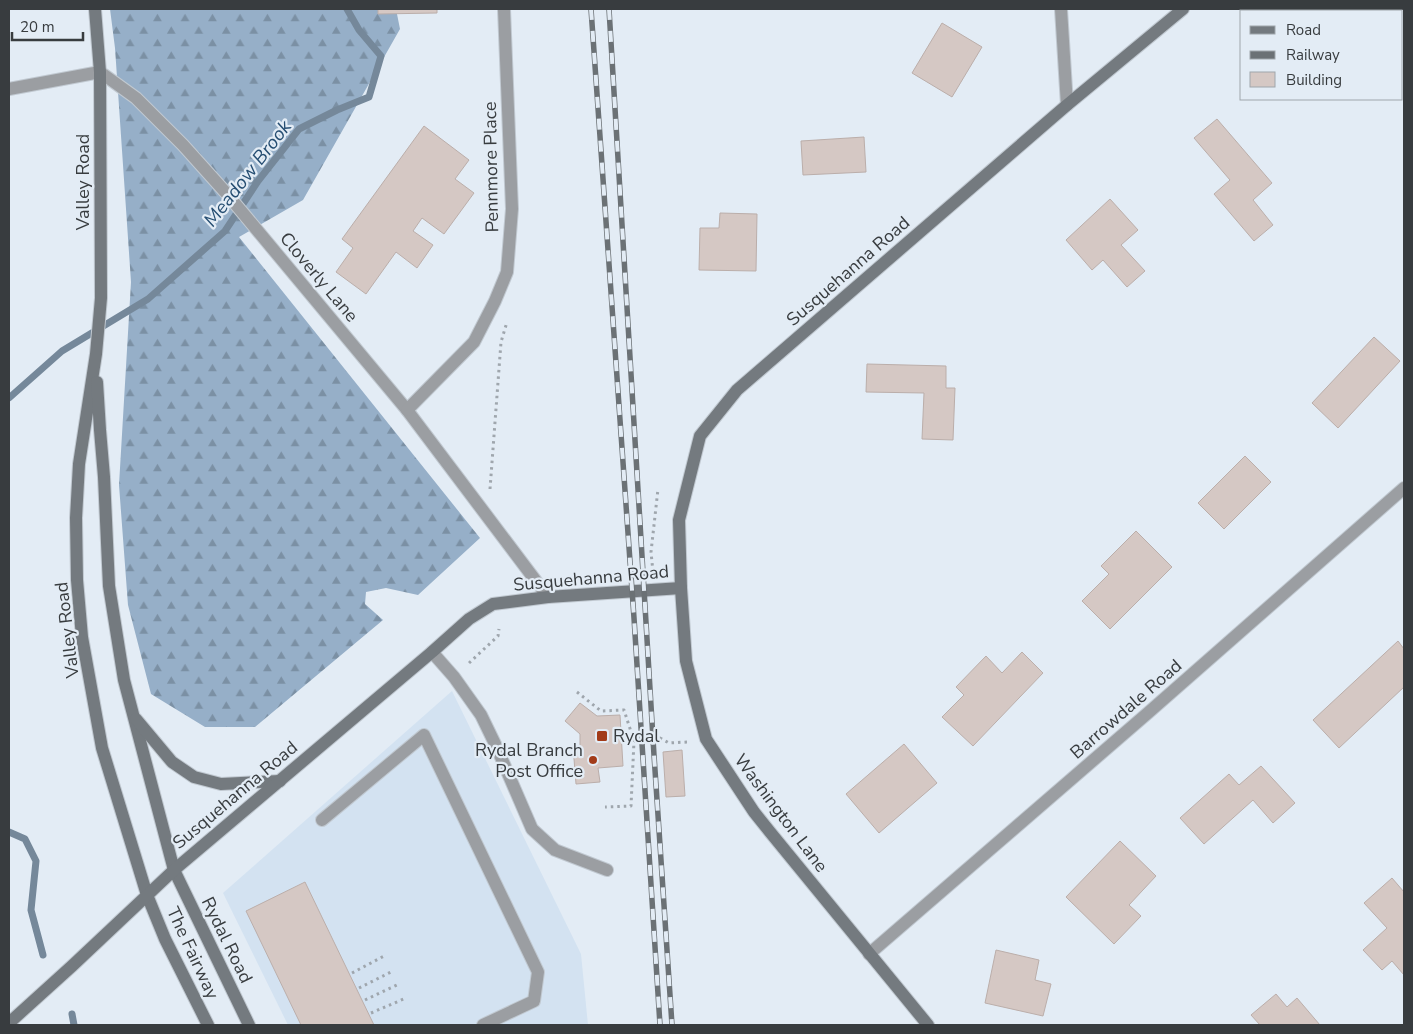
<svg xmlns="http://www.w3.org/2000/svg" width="1413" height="1034" viewBox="0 0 1413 1034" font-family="'Nunito Sans',sans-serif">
	<defs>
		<pattern id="forest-firs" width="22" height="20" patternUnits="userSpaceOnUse" patternTransform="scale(1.25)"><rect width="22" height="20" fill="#96afc8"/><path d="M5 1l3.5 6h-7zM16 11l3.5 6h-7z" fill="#7b90a4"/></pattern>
	</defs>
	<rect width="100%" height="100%" fill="#e3ecf5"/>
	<polygon fill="#d3e2f1" points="452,691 581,954 588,1025 288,1025 223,893"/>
	<polygon fill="#bfd2e5" points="1296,9 1385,9 1387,11 1298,11"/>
	<polygon fill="url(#forest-firs)" points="110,9 396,9 400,29 303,200 239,237 480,538 418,595 386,588 366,592 365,604 383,620 255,727 205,727 151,694 128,605 119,485 131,282 115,48"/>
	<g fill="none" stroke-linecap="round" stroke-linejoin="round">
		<g stroke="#75889a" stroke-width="7">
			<polyline points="9,398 62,351 148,299 225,231 258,181 299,129 337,110 369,97 381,56 359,30 347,9"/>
			<polyline points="9,832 25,839 36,861 31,910 43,955"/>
			<polyline points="72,1014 74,1025"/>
		</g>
	</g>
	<g fill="#d5c8c4" stroke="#bbaeaa">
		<polygon points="378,9 437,9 437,13 378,14"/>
		<polygon points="942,23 982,47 952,97 912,73"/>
		<polygon points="1217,119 1272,183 1253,200 1273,225 1254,241 1214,194 1230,180 1194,138"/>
		<polygon points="424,126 469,160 455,179 474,193 444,234 422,218 413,231 433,245 417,268 396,252 366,294 336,272 353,248 342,239"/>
		<polygon points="864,137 866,172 803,175 801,141"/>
		<polygon points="1110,199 1138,230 1121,245 1145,271 1127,287 1103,260 1092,270 1066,240"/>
		<polygon points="720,213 757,214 756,271 699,270 700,228 719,228"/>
		<polygon points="1374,337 1400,361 1338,428 1312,403"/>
		<polygon points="867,364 946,366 946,388 955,388 953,440 922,439 924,393 866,392"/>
		<polygon points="1245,456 1271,482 1224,529 1198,503"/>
		<polygon points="1136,531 1172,567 1110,629 1082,601 1109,574 1101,566"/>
		<polygon points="1398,641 1404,649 1404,687 1339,748 1313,720"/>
		<polygon points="1022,652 1043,673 973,746 942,717 964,695 956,687 986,656 1002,673"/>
		<polygon points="580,703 597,716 620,715 623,766 598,768 600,782 576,784 573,746 580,746 580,734 565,721"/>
		<polygon points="904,744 937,783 879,833 846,794"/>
		<polygon points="682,750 685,796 666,797 663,752"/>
		<polygon points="1261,766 1295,803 1273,823 1253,800 1204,844 1180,818 1229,774 1239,785"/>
		<polygon points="1120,841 1156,876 1129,905 1141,916 1114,944 1066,897"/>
		<polygon points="1392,878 1404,892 1404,975 1392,961 1382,970 1363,950 1387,928 1364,903"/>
		<polygon points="305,882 374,1025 301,1025 246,911"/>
		<polygon points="996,950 1039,960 1035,980 1051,984 1043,1016 985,1003"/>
		<polygon points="1276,994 1287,1007 1297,998 1320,1025 1260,1025 1251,1015"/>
	</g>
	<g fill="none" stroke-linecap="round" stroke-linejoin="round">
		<g stroke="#c1c9d1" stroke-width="14">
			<g id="service">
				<polyline points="432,652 454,677 481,715 497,748 532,829 555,850 607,870"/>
				<polyline points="322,820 424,735 538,972 534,1001 483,1025"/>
			</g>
		</g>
		<g stroke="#c1c9d1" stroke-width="14">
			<g id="minor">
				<polyline points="1061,9 1067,105"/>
				<polyline points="9,89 100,72 136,98 183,145 227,194 407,410 548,597"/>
				<polyline points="407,410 474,342 495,301 507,272 512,209 504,9"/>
				<polyline points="869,954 1149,712 1404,488"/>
			</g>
		</g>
		<g stroke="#c1c9d1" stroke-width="14">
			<g id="secondary">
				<polyline points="95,9 100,72 101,298 96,354 79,464 76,518 77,580 82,637 102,748 147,895 165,939 208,1025"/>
				<polyline points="97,382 100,430 104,477 109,586 124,680 174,870 249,1025"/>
				<polyline points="136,719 172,762 194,777 221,784 280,781"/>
				<polyline points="9,1023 72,966 174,870 432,652 469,619 493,604 548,597 681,588"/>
				<polyline points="928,1025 770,832 754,812 706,739 686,661 681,588 679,520 700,436 737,390 1067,105 1183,9"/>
			</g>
		</g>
		<g stroke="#9fa6ad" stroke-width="3" stroke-dasharray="2.5 4" stroke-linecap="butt">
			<polyline points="490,489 501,342 507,322"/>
			<polyline points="653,572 651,552 658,489"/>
			<polyline points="469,663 498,636 499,629"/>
			<polyline points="577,692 601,711 624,710 634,741 631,806 605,807"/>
			<polyline points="634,741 660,738 669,743 687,742"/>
			<polyline points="352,973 386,955"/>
			<polyline points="359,988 393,971"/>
			<polyline points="365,1000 399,984"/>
			<polyline points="371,1013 406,998"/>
		</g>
		<use href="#service" stroke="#9b9ea2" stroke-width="12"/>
		<use href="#minor" stroke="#9b9ea2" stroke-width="12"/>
		<use href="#secondary" stroke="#747a7f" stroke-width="12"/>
		<g stroke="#6b7175" stroke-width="5.5">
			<g id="rail">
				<polyline points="591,9 634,618 660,1025"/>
				<polyline points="609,9 654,755 672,1025"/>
			</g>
		</g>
		<use href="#rail" stroke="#e3ecf5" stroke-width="4" stroke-dasharray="11" stroke-linecap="butt"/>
	</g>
	<g fill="#a23b19" stroke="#e3ecf5" stroke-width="2">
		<rect x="596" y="730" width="12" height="12" rx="2.5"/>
		<circle cx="593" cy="760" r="5"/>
	</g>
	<g text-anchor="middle" stroke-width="4.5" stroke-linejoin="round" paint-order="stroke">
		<g font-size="18" fill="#383c3f" stroke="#e3ecf5">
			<text transform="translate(491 167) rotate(-91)" y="6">Pennmore Place</text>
			<text transform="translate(83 182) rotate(-90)" y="6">Valley Road</text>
			<text transform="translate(848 271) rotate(-41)" y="6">Susquehanna Road</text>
			<text transform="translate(319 277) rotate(50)" y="6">Cloverly Lane</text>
			<text transform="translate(591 578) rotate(-5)" y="6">Susquehanna Road</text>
			<text transform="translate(67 630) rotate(-97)" y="6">Valley Road</text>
			<text transform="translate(1126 709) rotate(-41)" y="6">Barrowdale Road</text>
			<text transform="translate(235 795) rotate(-40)" y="6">Susquehanna Road</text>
			<text transform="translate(781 813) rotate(53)" y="6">Washington Lane</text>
			<text transform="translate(227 940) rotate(64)" y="6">Rydal Road</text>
			<text transform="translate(193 953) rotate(65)" y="6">The Fairway</text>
		</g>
		<g font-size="18" fill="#383c3f" stroke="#e3ecf5" text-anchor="start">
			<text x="613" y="742">Rydal</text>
			<text x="583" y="756" text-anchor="end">Rydal Branch<tspan x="583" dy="21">Post Office</tspan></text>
		</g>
		<g font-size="19" font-style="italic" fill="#264e72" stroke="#e3ecf5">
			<text transform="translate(247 173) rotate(-52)" y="7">Meadow Brook</text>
		</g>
	</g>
	<rect width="1413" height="1034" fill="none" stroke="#383c3f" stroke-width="20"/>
	<rect x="1240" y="10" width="162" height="90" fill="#e3ecf5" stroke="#9fa6ac"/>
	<rect x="1250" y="26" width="25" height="8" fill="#747a7f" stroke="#9fa6ac"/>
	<text x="1286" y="35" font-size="15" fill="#383c3f">Road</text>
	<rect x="1250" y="51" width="25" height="8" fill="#6b7175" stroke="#9fa6ac"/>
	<text x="1286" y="60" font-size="15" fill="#383c3f">Railway</text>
	<rect x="1250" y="72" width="25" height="15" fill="#d5c8c4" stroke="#9fa6ac"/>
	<text x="1286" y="85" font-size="15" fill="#383c3f">Building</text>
	<path d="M12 32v8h71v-8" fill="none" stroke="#383c3f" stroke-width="2.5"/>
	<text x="20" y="32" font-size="15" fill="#383c3f" stroke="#e3ecf5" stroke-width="4" paint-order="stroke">20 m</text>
</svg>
